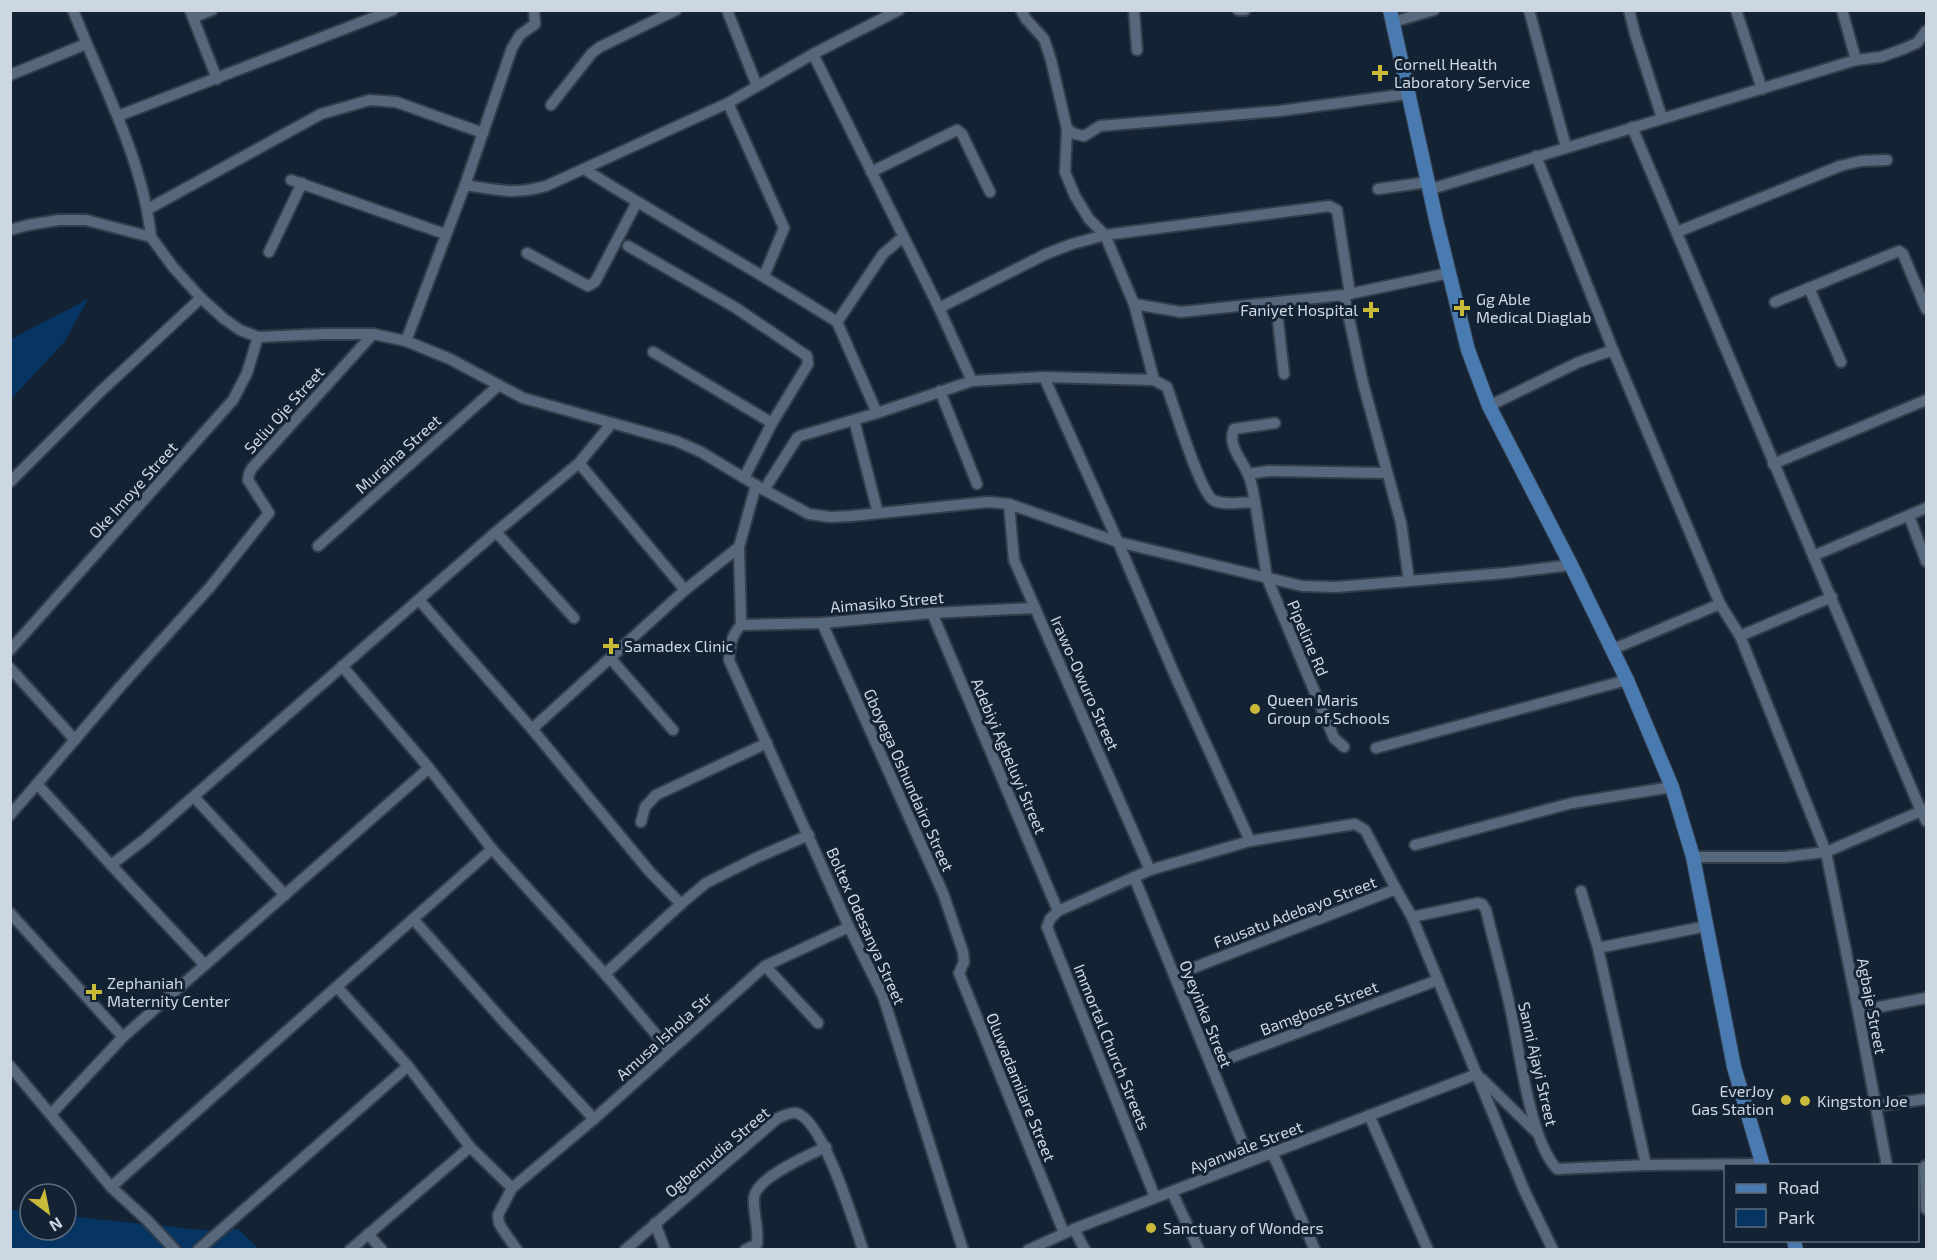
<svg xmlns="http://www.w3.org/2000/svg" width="1937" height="1260" viewBox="0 0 1937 1260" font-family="'Exo 2',sans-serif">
	<rect width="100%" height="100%" fill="#142334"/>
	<g fill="#063563">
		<polygon points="88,299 65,341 11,399 11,339"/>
		<polygon points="10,1210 30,1212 30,1230 66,1230 66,1216 201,1230 238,1229 259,1249 11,1249"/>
	</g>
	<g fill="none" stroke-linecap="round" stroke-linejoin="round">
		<g stroke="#333d4b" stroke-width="14">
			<g id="minor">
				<path d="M73,10C101,82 143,159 151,237"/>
				<polyline points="190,10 217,79"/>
				<polyline points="727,10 757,86"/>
				<path d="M1021,10L1026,19L1044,39L1051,60L1067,129L1065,172L1075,196L1089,219L1105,235L1134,304L1154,380L1167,387C1174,406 1200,492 1213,500C1224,506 1244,502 1255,502L1267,578L1334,738L1344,747"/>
				<polyline points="1134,10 1137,50"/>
				<polyline points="1238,10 1245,10"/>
				<polyline points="1529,10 1566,147"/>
				<polyline points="1629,10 1635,34 1662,118"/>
				<polyline points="1736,10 1762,89"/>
				<polyline points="1842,10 1856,60"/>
				<polyline points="193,18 212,10"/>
				<polyline points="1393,22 1434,10"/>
				<polyline points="813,54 939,308 972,381"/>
				<polyline points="10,75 86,44"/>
				<polyline points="728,103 784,228 764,276"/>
				<polyline points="551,105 592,53 600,47 676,10"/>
				<polyline points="118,116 393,10"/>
				<polyline points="1632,127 1921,811 1926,821"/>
				<polyline points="1067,129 1075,134 1084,136 1100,126 1279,111 1407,94"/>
				<polyline points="1536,156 1613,350 1720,604 1740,636 1826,852 1858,1011 1887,1166"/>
				<path d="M584,169C668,222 754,269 837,322"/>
				<polyline points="871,172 957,130 962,134 990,192"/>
				<polyline points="291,180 445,234"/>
				<path d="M465,185C496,190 515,195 546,186L728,103L813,54L899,10"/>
				<polyline points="1378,189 1428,182"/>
				<polyline points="1431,189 1856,60 1881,57 1903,49 1917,43 1926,31"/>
				<polyline points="148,209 321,114 370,100 396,102 483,133"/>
				<polyline points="10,230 28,225 59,220 86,220 151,237 173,267 201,298 223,318 240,330 258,337 325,334 373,334 406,341 450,359 523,398 676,441 701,452 764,490 809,514 830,517 851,516 988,502 1009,504 1118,542 1302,586 1336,587 1506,573 1571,565"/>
				<polyline points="1677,232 1840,166 1861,161 1887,160"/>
				<polyline points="628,246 736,308 807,356 808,364 772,423 744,478"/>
				<polyline points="269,252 302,183"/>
				<polyline points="527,253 588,286 595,282 637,202"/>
				<polyline points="1809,288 1841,362"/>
				<polyline points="1344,295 1363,383 1401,523 1409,581"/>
				<polyline points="1775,302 1899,251 1903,254 1926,309"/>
				<polyline points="1276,303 1284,374"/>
				<polyline points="1134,304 1181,312 1344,295 1449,273"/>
				<polyline points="939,308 1046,254 1072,244 1105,235 1329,206 1337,210 1350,294"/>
				<polyline points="373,334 252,468 249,474 248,480 269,513 211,586 119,688 37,784 111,865 145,839 496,532 579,463 612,423"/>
				<polyline points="406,341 465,185 512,48 520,35 535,24 534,10"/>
				<polyline points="653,352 772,423"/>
				<polyline points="1044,377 1118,542 1173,671 1250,841"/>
				<polyline points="940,391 977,484"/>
				<polyline points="1489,406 1579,362 1613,350"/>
				<polyline points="877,413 837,322 883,254 903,237"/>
				<polyline points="854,420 878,513"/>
				<polyline points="579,463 685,590"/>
				<polyline points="1773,464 1926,400"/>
				<polyline points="1248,474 1268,471 1386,473"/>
				<polyline points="10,482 100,392 201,298"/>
				<polyline points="764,490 797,438 800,436 877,413 972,381 1044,377 1154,380"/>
				<path d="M1255,502C1253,493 1252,482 1248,474C1242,460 1227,445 1234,429L1275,423"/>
				<polyline points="1009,504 1014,560 1150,870"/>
				<polyline points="1909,516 1926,561"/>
				<polyline points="496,532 574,618"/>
				<polyline points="318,546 499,385"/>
				<polyline points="739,547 741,625"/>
				<polyline points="1813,556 1926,508"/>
				<polyline points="419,600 532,729 650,872 681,904 605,974 492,849"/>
				<polyline points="932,613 1058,911"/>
				<polyline points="822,623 943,893 963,952 964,962 959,973 1064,1233"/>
				<path d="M741,625C731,636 730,646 729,660L849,927L883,996L963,1250"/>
				<polyline points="741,625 822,623 932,613 1035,608"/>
				<polyline points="1740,636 1832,597"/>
				<polyline points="10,650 233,400 247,373 258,337"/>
				<polyline points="1611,650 1720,604"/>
				<polyline points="611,659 673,730"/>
				<polyline points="342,666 429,768"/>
				<polyline points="10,668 75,740"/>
				<polyline points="532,729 685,590 739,547 756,485"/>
				<polyline points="1376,748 1627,680"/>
				<polyline points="194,797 285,895"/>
				<polyline points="10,815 37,784"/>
				<polyline points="641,822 645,807 656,795 767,743"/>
				<polyline points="1415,845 1572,803 1672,787"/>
				<polyline points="1693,857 1784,857 1826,852 1926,809"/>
				<polyline points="111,865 204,964"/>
				<polyline points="1134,877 1250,1161"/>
				<polyline points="1581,891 1598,948 1646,1165"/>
				<polyline points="681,904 706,883 758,857 809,835"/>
				<polyline points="10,913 123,1037 429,768 492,849 111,1187 10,1066"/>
				<path d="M1412,917L1478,903L1482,904L1486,910C1494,944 1504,978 1511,1012C1520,1052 1530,1141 1557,1169L1646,1165L1762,1164"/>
				<polyline points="413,919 505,1023 594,1119"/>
				<polyline points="1598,948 1707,926"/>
				<polyline points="765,966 818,1023"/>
				<polyline points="605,974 670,1051"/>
				<polyline points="1175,975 1396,889 1412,917 1525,1192 1553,1250"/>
				<polyline points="337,987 408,1066"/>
				<polyline points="1858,1011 1926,998"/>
				<polyline points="1211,1065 1438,980"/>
				<polyline points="1482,1079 1536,1132"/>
				<polyline points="1875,1106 1926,1099"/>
				<polyline points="51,1114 123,1037"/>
				<polyline points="1369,1115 1428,1250"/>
				<polyline points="1272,1152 1315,1250"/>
				<polyline points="1925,1166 1926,1209"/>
				<polyline points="111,1187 147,1220 175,1250"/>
				<polyline points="1172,1192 1199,1250"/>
				<polyline points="1155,1197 1047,927 1050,919 1058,911 1150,870 1250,841 1355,824 1365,830 1396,889"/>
				<polyline points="655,1223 665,1250"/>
				<polyline points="1074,1229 1085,1250"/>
				<polyline points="368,1234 382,1250"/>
				<polyline points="198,1250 408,1066 470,1147 512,1188"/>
				<polyline points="350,1250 470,1147"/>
				<polyline points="517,1250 503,1230 499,1223 498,1215 512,1188 594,1119 765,966 849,927"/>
				<path d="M625,1250L778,1118C784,1116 790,1112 796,1113C823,1119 854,1223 863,1250"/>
				<path d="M745,1250L757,1244C759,1228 753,1213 754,1197C757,1177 809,1155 826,1147"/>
				<polyline points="1028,1250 1074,1229 1477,1074"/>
			</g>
		</g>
		<g stroke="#333d4b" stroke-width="16">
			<g id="major">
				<polyline points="1390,10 1437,224 1468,350 1489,406 1571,565 1627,680 1672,787 1693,857 1734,1067 1763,1166"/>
				<polyline points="1794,1240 1796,1250"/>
			</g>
		</g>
		<use href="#minor" stroke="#57687c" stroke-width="10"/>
		<use href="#major" stroke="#497bb1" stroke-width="14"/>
	</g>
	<g fill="#c9ba3a" stroke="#142334" stroke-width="2">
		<path d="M1377 64h6v6h6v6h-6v6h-6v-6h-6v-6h6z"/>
		<path d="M1459 299h6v6h6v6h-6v6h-6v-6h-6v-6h6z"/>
		<path d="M1368 301h6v6h6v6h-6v6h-6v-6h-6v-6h6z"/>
		<path d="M608 637h6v6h6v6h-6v6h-6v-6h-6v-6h6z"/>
		<circle cx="1255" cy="709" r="6"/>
		<path d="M91 983h6v6h6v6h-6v6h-6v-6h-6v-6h6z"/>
		<circle cx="1786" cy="1100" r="6"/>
		<circle cx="1805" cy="1101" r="6"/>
		<circle cx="1151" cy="1228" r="6"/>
	</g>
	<g text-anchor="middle" stroke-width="6" stroke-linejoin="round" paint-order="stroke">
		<g font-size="16" fill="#cdd7e2" stroke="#142334" text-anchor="start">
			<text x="1394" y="70">Cornell Health<tspan x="1394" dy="18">Laboratory Service</tspan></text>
			<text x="1476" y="305">Gg Able<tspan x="1476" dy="18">Medical Diaglab</tspan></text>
			<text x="1358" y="316" text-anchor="end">Faniyet Hospital</text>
			<text x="624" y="652">Samadex Clinic</text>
			<text x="1267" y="706">Queen Maris<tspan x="1267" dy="18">Group of Schools</tspan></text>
			<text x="107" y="989">Zephaniah<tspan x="107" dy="18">Maternity Center</tspan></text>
			<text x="1774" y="1097" text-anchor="end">EverJoy<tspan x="1774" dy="18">Gas Station</tspan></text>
			<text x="1817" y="1107">Kingston Joe</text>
			<text x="1163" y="1234">Sanctuary of Wonders</text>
		</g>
		<g font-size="16" fill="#cdd7e2" stroke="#142334">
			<text transform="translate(284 410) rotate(-48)" y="6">Seliu Oje Street</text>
			<text transform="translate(398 454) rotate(-42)" y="6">Muraina Street</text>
			<text transform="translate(133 490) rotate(-48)" y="6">Oke Imoye Street</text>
			<text transform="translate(887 602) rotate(-5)" y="6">Aimasiko Street</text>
			<text transform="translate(1308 638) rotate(67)" y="6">Pipeline Rd</text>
			<text transform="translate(1085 683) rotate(66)" y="6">Irawo-Owuro Street</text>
			<text transform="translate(1009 756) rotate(67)" y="6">Adebiyi Agbeluyi Street</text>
			<text transform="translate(909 780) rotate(66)" y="6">Gboyega Oshundairo Street</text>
			<text transform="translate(1295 912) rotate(-21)" y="6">Fausatu Adebayo Street</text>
			<text transform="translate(866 926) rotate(66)" y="6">Boltex Odesanya Street</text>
			<text transform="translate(1872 1006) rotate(79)" y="6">Agbaje Street</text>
			<text transform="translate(1319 1008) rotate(-21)" y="6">Bamgbose Street</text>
			<text transform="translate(1206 1014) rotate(68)" y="6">Oyeyinka Street</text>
			<text transform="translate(664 1036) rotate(-42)" y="6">Amusa Ishola Str</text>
			<text transform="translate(1112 1047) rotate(68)" y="6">Immortal Church Streets</text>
			<text transform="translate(1538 1064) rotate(77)" y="6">Sanni Ajayi Street</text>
			<text transform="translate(1021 1087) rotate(68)" y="6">Oluwadamilare Street</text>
			<text transform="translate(1246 1147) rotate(-21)" y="6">Ayanwale Street</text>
			<text transform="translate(717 1152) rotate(-40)" y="6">Ogbemudia Street</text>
		</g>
	</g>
	<rect width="1937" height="1260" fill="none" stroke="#cdd7e2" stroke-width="24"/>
	<rect x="1724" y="1164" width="195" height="78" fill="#142334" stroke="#5e6b7a" stroke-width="1.5"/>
	<rect x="1736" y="1184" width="30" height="9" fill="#497bb1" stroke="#5e6b7a" stroke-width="1.5"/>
	<text x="1778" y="1194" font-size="18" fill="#cdd7e2">Road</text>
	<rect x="1736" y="1209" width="30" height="18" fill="#063563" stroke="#5e6b7a" stroke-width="1.5"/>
	<text x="1778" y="1224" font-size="18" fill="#cdd7e2">Park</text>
	<g transform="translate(48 1212) rotate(148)"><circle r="28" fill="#142334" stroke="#5e6b7a" stroke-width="1.5"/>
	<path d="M0-4.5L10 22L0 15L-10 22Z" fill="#c9ba3a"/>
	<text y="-9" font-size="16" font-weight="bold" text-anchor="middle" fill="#cdd7e2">N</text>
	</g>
</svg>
